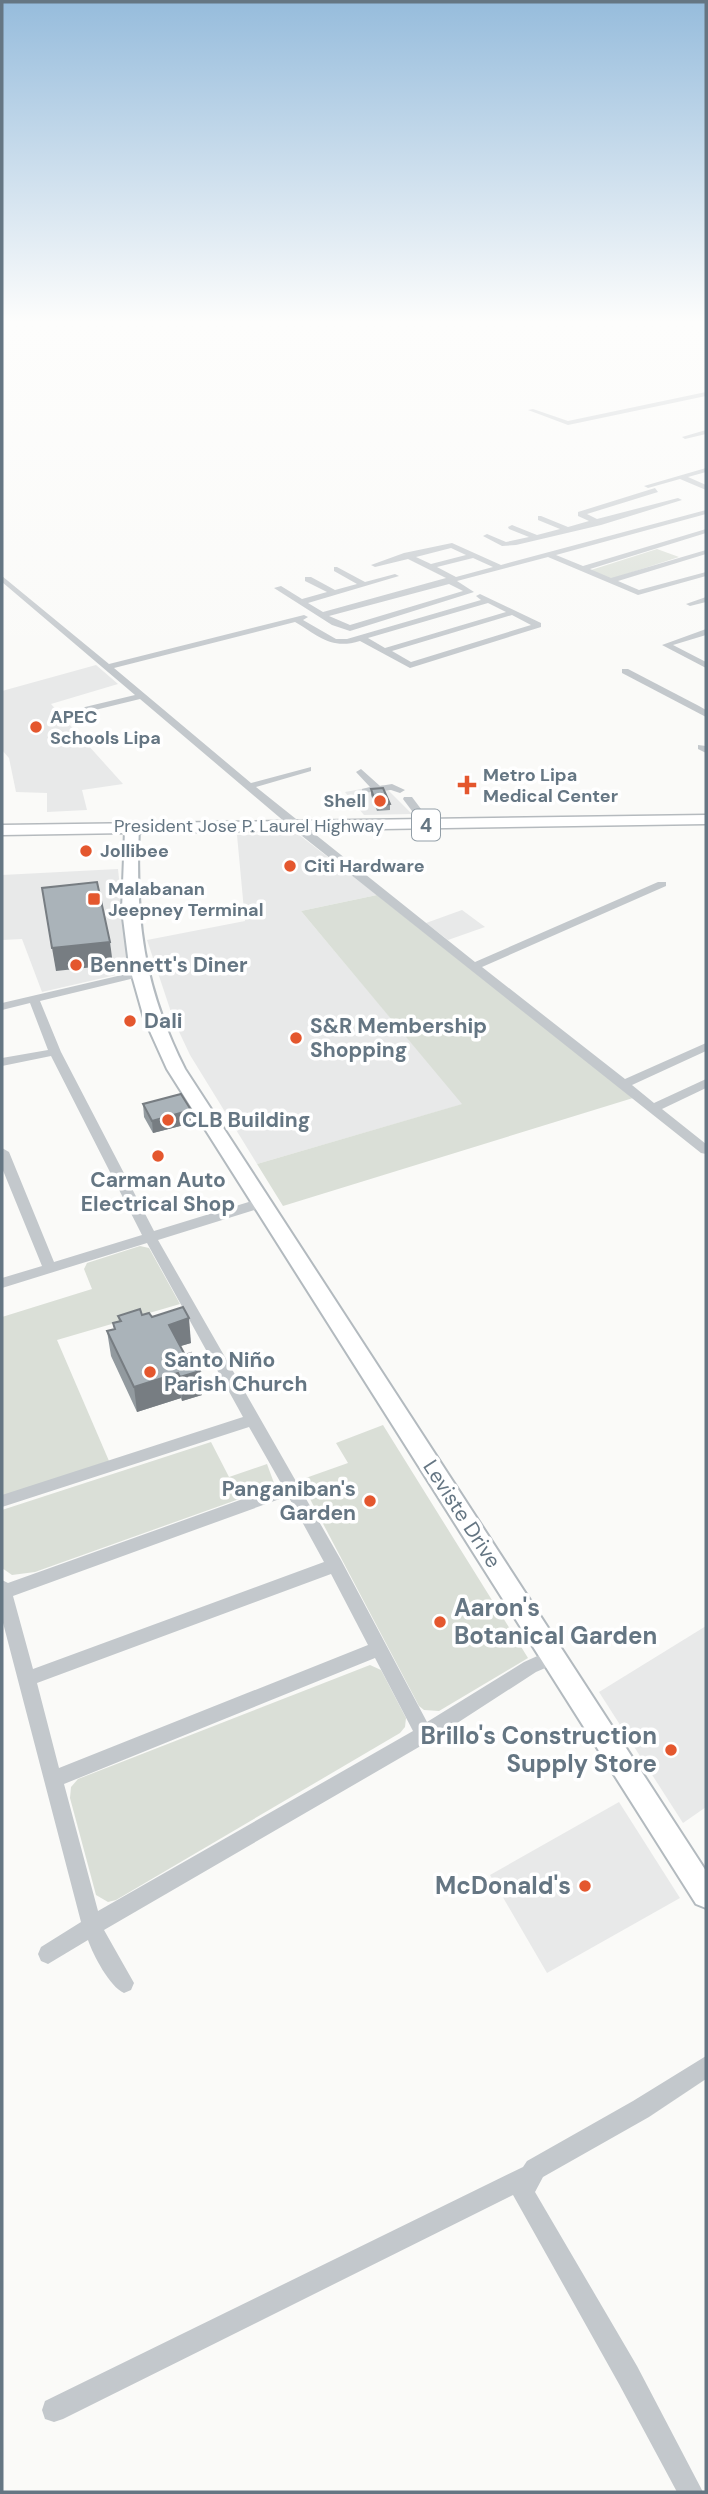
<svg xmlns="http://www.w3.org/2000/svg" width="708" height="2494" viewBox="0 0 708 2494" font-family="'DM Sans',sans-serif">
	<rect width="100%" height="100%" fill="#fafaf8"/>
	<g fill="#e8e9e9">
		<polygon points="96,665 118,684 51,704 123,784 82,790 87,810 47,812 47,793 16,792 9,758 2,750 2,691"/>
		<polygon points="383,785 412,814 364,815 345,792"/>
		<polygon points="298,834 377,895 301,911 463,1104 257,1164 190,1055 174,1021 147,940 245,921 237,835"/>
		<polygon points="118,869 129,972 42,992 22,939 2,940 2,875"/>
		<polygon points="462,910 485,927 448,940 426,923"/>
		<polygon points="706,1626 706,1807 683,1823 599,1692"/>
		<polygon points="619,1802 680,1898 547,1973 490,1875"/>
	</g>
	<g fill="#dadfd7">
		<polygon points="657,549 679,557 611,579 591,570"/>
		<polygon points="377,895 633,1098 283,1206 257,1164 462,1104 301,911"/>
		<polygon points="140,1246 149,1248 180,1304 57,1340 109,1461 2,1497 2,1317 92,1289 84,1269 87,1263"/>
		<polygon points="383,1425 528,1658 439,1711 424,1710 419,1706 300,1480 348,1463 336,1443"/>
		<polygon points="211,1442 229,1477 267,1464 274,1483 259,1492 35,1572 12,1575 2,1568 2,1510"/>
		<polygon points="370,1665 381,1670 406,1718 405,1727 400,1733 116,1900 108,1902 96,1895 70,1798 71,1787 78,1779"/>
	</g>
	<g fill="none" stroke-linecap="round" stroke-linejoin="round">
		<g stroke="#b3babf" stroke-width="4">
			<path id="secondary" d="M132,823L139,827C135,918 143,986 185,1069L706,1871V1908L696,1904L167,1069L144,1018L129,965L122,910L125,830L127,824Z"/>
		</g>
		<g stroke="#b5babe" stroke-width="3">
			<polygon id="primary" points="706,815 706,824 2,835 2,825"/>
		</g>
		<g fill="#c3c8cc" fill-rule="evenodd">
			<polygon points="706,392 706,396 568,425 528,410 533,409 568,421"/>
			<polygon points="706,430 706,434 685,439 682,437"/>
			<polygon points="706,468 706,472 688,477 706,485 706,490 680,479 648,488 644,486"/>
			<polygon points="655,488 658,492 587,514 597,519 678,498 682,500 601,525 516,545 502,546 483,536 487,534 506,542 529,537 509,529 508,527 512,525 537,535 560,529 538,520 538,516 541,516 568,527 589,521 578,516 578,512"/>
			<path d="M706,510V514L556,555L583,566L706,529V533L590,569L611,578L706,550V554L618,581L639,590L706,572V576L638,595L548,557L457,581L474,592L350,631L332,625L274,588L281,586L302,599L327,592L305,581V577H311L335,590L357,584L334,571V567H337L365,582L395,574L399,576L308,603L323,612L446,578L408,559L375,567L371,565L404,553L452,543L501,565ZM451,548L466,555L431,564L416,557ZM473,558L493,567L456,577L437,567ZM449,584L463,591L350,625L329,616Z"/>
			<path d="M2,576L109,664L304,615L308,617L303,620L336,639H347L481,600L476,596L480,594L541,623V627L410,668L360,641C331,650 319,636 295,622L114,668L251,783L311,767V771L256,787L475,962L658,882H666V886L482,967L625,1079L706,1043V1051L632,1085L654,1103L706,1079V1088L662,1109L706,1144V1154L701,1153L292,828L140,699L91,711L87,714V719H81L77,713L85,707L135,695L2,582ZM488,603L506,612L385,648L368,638ZM512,615L531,625L411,662L392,651Z"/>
			<polygon points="706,597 706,602 690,606 686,604"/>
			<polygon points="706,629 706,635 673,645 706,662 706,668 662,645"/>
			<polygon points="622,669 628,669 699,706 706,710 706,717 622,673"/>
			<polygon points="698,745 706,746 706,753 698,749"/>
			<polygon points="361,769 380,786 392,784 405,790 400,793 391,790 362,793 362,789 370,787 356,772"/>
			<polygon points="404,797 412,797 433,825 432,827 424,827 403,799"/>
			<path d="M139,971L143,972V976L40,1001L61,1052L154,1231L262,1198L269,1203L267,1206L158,1240L341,1560L427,1722L524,1662L553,1649L559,1652L562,1657L559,1662L536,1672L431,1740L104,1930L134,1983L131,1990L124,1993C110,1987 93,1955 88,1940L48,1964L41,1961L38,1954L41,1947L81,1922L2,1619V1580L8,1583L282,1485L249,1427L2,1507V1495L243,1417L147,1243L2,1288V1278L42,1266L2,1168V1148L9,1152L54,1262L142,1235L51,1056L2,1066V1058L48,1050L30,1003L2,1010V1003ZM288,1496L324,1562L33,1669L13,1596ZM331,1574L368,1645L59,1768L37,1683ZM375,1658L413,1731L98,1911L64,1784Z"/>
			<polygon points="706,2056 706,2079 649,2117 543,2177 535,2192 637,2366 703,2492 677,2492 619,2384 513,2195 63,2419 54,2422 45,2419 42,2410 45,2401 523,2167 527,2161 633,2101"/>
		</g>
		<use href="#secondary" fill="#fff" fill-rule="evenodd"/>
		<use href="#primary" fill="#fff" fill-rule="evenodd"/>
	</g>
	<g fill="#929a9f">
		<polygon points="371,789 390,804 390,810 377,811 371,795"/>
		<polygon points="143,1104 191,1110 192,1123 153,1133 144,1117"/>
		<polygon points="142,1315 152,1317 191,1343 180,1346 185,1355 200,1371 202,1395 182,1401 181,1398 137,1412 111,1356 107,1331 114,1329 113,1323 119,1321 118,1316"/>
	</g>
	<g fill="#777d82">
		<polygon points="110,942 113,965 56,971 52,948"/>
		<polygon points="191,1110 192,1123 153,1133 152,1121"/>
		<polygon points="189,1318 191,1343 171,1349 169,1325"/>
		<polygon points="200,1371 202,1395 182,1401 180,1377"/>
		<polygon points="178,1373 181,1398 137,1412 134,1387"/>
	</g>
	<g fill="#aab3b9" stroke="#777d82" stroke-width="2">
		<polygon points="383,788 390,804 377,806 371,789"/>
		<polygon points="97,882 110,942 52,948 42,888"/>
		<polygon points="181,1094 191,1110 152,1121 143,1104"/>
		<polygon points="183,1307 189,1318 169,1325 185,1355 191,1353 200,1371 180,1377 178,1373 134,1387 107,1331 115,1329 113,1323 121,1321 118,1316 140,1309 142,1315 149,1313 152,1317"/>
	</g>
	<linearGradient id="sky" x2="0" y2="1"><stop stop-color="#96bcdc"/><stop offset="0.48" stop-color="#fdfdfc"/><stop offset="1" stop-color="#fdfdfc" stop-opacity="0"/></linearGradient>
	<rect width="708" height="671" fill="url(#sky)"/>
	<g fill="#e4572e" stroke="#fff" stroke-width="2.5">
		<circle cx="36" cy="727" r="7"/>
		<path d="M463.5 774.5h7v7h7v7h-7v7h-7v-7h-7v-7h7z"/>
		<circle cx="380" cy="801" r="7"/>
		<circle cx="86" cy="851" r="7"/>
		<circle cx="290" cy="866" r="7"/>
		<rect x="87" y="892" width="14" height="14" rx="3.5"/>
		<circle cx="76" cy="965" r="7"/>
		<circle cx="130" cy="1021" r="7"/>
		<circle cx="296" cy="1038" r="7"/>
		<circle cx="168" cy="1120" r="7"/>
		<circle cx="158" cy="1156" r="7"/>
		<circle cx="150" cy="1372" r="7"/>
		<circle cx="370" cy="1501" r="7"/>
		<circle cx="440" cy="1622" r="7"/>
		<circle cx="671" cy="1750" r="7"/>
		<circle cx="585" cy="1886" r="7"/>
	</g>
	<g text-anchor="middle" stroke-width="7" stroke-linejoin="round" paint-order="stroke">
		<g font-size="18" font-weight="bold" fill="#657683" stroke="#fff" text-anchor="start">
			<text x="50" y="723">APEC<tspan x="50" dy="21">Schools Lipa</tspan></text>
			<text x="483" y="781">Metro Lipa<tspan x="483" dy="21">Medical Center</tspan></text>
			<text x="366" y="807" text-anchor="end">Shell</text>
			<text x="100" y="857">Jollibee</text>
			<text x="304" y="872">Citi Hardware</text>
			<text x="108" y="895">Malabanan<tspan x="108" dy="21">Jeepney Terminal</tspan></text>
		</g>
		<g font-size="18" fill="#657683" stroke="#fff">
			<text x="249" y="832">President Jose P. Laurel Highway</text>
		</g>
		<rect fill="#fff" stroke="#939fa8" stroke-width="2" x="412" y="809.5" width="28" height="31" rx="5"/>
		<g font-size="19" font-weight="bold" fill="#657683">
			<text x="426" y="832">4</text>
		</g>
		<g font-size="21" font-weight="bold" fill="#657683" stroke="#fff" text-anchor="start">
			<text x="90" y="972">Bennett's Diner</text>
			<text x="144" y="1028">Dali</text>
			<text x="310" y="1033">S&amp;R Membership<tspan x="310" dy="24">Shopping</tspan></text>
			<text x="182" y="1127">CLB Building</text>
			<text x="158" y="1187" text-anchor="middle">Carman Auto<tspan x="158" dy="24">Electrical Shop</tspan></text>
			<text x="164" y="1367">Santo Niño<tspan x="164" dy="24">Parish Church</tspan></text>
			<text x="356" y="1496" text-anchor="end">Panganiban's<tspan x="356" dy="24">Garden</tspan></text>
		</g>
		<g font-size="21" fill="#657683" stroke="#fff">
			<text transform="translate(462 1514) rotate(57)" y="7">Leviste Drive</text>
		</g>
		<g font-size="24" font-weight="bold" fill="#657683" stroke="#fff" text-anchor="end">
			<text x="454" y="1616" text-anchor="start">Aaron's<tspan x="454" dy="28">Botanical Garden</tspan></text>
			<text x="657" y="1744">Brillo's Construction<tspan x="657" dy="28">Supply Store</tspan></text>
			<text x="571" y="1894">McDonald's</text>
		</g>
	</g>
	<rect width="708" height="2494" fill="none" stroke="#657683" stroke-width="7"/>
</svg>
